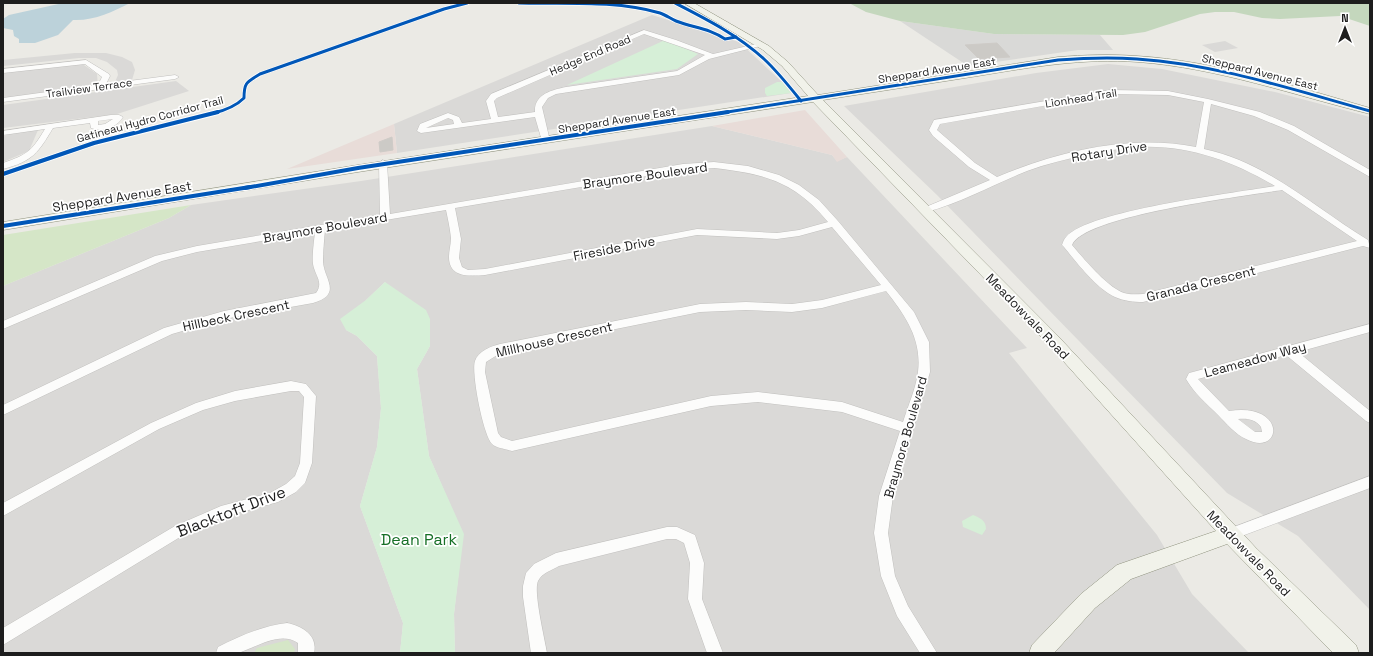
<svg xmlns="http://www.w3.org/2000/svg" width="1373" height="656" viewBox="0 0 1373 656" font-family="'Space Grotesk',sans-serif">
	<rect width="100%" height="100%" fill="#ebeae5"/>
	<g fill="#dad9d7">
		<polygon points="652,15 739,42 782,82 791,93 397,153 394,124"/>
		<polygon points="1225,41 1238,48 1215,52 1202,45"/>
		<polygon points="75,53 106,53 122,57 132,62 135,70 132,80 115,82 118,75 117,70 107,62 96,58 79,58 3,66 3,60"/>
		<polygon points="81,63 97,74 98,87 3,99 3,73"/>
		<polygon points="1108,64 1162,69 1275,92 1370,117 1370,610 1298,536 1227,493 937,195 844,106 1036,73"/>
		<polygon points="176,81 189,91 117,114 3,128 3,105"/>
		<polygon points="712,126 832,155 837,161 847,157 1027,348 1009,353 1157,535 1192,594 1249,653 455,653 454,614 463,534 429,456 417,369 430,346 385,282 366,300 346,330 357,336 377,356 381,408 377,447 360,506 403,623 400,653 3,653 3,286 169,218 191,205 361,181"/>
		<polygon points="38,130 29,151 3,162 3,137 8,134"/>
	</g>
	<g fill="#e8dcd8">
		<polygon points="805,110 847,157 837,162 832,155 712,126"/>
		<polygon points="394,124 397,153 287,169"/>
	</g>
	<polygon fill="#d9d9d7" points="900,21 994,34 1100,35 1113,50 1078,50 968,66"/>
	<g fill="#d5e6c7">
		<polygon points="191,205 169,218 3,286 3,235"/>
		<polygon points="288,640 295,649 294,653 254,653 257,648"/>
	</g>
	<polygon fill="#c4d7bd" points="849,3 1370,3 1370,26 1340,16 1280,19 1262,18 1234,12 1215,12 1200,14 1145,32 1123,35 994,34 900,21 866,12"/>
	<g fill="#d6efd7">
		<polygon points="665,40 698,54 677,69 567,85"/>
		<polygon points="777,82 782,82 791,93 767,96 765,93 765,88"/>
		<polygon points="385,282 426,310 430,319 430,346 417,369 429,456 464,534 454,614 455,653 400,653 403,623 360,506 377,447 381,408 377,356 357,336 346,330 340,319 366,300"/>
		<path d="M973,515C980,518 986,520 986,529L982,535L963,527L962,521Z"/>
	</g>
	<path fill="#bcd2da" d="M63,3H130C112,12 94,21 73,20L58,35L35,43H19V39L14,36L13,30L3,28V19L9,15Z"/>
	<g fill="#cccac6" stroke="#cecbc7">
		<polygon points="997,43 1010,57 979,59 965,45"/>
		<polygon points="392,137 393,150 380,152 379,142"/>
	</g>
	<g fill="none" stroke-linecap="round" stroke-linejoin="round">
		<g stroke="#c1c0be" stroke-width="1">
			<g id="street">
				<path d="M644,30L676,40L713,54L761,43L764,45L709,59L679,75L556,94L548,98L542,107L550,141L546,143L542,141L535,117L421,133L417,131L420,124L448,113L459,117L462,123L491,119L486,101L491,94ZM644,34L705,55L677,71L566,87C552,90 534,94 535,112L498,117L494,101L497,98ZM448,118L453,120L454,124L426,128Z"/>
				<polygon points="86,60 109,74 110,76 106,84 175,75 179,77 175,79 3,102 3,98 98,85 102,77 85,64 3,73 3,69"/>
				<path d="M1111,90L1168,91L1208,99L1260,112L1294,126L1370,170V177L1288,130L1254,116L1211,104L1204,149C1267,162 1315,208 1368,240L1370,248L1363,246L1143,302C1134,302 1124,301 1115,297C1097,289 1077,263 1064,247L1062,245C1063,242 1064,239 1066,237C1089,210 1236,193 1275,186C1233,161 1187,144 1137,147C1120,148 1103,152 1086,155C1066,159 1046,164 1027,171C994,184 961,203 926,212L921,209L990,180L969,167L933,136L929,130L934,120ZM1111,94L1168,95L1204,102L1196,147C1130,134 1059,151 997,177L975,163L937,130L940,124ZM1282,190L1357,241L1143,294C1137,294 1130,295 1124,293C1107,287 1084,259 1072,245C1085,215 1247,196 1282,190Z"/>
				<path d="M111,115H119L123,117C116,128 104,132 91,128L90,123L53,128C38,153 33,161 3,169V163C28,154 31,152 45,129L3,135V131ZM113,119L105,124L98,125V121Z"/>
				<path d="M383,160L387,163L390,214L683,164L714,162L748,166L779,175L799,185L819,200L838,221L914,312L929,342L930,372L893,496L888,533L895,576L908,606L937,653H920L897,616L881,576L874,533L879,496L900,431L842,412L758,402L711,406L512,451C506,449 496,448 492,444C483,435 471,372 475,361C478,351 492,346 500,344L700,304L746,302L792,304L822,300L881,285L832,227L799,236L777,239L697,235L485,275C469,276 449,278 449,257C449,251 451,244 451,238C450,229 448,219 446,210L325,230C324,241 323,252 323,262C324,279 343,294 313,303L224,319L172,334L3,415V405L164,328L224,311L316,293C324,282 315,276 313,264C312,254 314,242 315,232L197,252L162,261L3,329V321L155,256L197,246L380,215L379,163ZM714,168C765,174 794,181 828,222L799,230L777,233L697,229L485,269L468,270L462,267L459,258L461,239L455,208L683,170ZM886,291C905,315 922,339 918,372C916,388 908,406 903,422L842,402L758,392L711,396L512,441L501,437L498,433L485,372L486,362L502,352L700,312L746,310L792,312L822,308Z"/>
				<path d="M1370,324V332L1298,352L1370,411V423L1366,421L1286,355L1198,379L1229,411C1288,402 1282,458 1246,439C1235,434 1227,424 1218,415C1207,404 1194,393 1186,379L1189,373L1193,372ZM1238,419C1247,418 1255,419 1261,427L1262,432H1255Z"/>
				<polygon points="291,381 306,384 316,396 312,463 305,483 296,492 278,502 223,517 185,534 3,645 3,628 175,526 221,506 270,493 286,484 295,476 300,463 304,397 299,391 291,391 235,401 203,410 159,429 3,516 3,503 151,423 196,403 235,391"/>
				<polygon points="1370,476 1370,488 1231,540 1226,538 1224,534 1226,530"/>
				<path d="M667,527H677L695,535L704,563L702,599L723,653H707L688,599L690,563L684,543L676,539H667L559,566C552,570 542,573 538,581C533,591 545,640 547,653H531L523,597V586L526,573L534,564L556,553Z"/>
				<path d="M287,623C302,626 318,635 314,653H298V643C281,631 258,646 241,652C234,655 224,653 216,653L218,647C240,636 262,626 287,623Z"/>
			</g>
		</g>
		<g stroke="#90937f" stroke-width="1">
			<path id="secondary" d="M684,3H694L769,46L788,62L818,95L1058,57C1084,55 1110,54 1137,56C1216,61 1294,86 1370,108V114C1293,95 1218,68 1138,62C1084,58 1032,67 978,76C927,84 875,92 823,100L1057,335L1256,548L1356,645L1359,653H1333L1227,544L1131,579L1095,608L1054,653H1029L1032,645L1081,594L1117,565L1216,531L1047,343L813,102L358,172L3,230V222L358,165L808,96L782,66L763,50Z"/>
		</g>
		<use href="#street" fill="#fcfcfb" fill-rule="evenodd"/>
		<use href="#secondary" fill="#f1f2ea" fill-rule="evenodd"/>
		<g stroke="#fff" stroke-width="4.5">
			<g id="cycleway-far1">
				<path d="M519,3C565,4 616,0 660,13C666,15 671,19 676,21C694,28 709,28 725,39L736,37"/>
				<path d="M675,3C706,19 738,35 764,59C778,72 789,86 801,101"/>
				<path d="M214,113C226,110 236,106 244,98C244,82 247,82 260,74L444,9L467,3"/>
				<path d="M721,113L1058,60C1084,58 1110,57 1137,59C1216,64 1294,90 1370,111"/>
			</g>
		</g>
		<g stroke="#fff" stroke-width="6">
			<g id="cycleway">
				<polyline points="3,174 94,143 218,112"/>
				<polyline points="245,188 358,168 728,112"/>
				<polyline points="3,226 250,187"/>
			</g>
		</g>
		<use href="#cycleway-far1" stroke="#0057b8" stroke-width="3"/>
		<use href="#cycleway" stroke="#0057b8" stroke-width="4"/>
	</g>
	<g text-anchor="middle" stroke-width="3.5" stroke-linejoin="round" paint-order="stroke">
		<g font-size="11" fill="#1d1d1d" stroke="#fff">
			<text transform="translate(590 55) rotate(-23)" y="4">Hedge End Road</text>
			<text transform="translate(937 70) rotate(-9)" y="4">Sheppard Avenue East</text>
			<text transform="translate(1260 72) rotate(14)" y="4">Sheppard Avenue East</text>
			<text transform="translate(89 88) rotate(-8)" y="4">Trailview Terrace</text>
			<text transform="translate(1081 98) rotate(-9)" y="4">Lionhead Trail</text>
			<text transform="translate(150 119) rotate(-15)" y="4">Gatineau Hydro Corridor Trail</text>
			<text transform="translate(617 120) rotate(-9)" y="4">Sheppard Avenue East</text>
		</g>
		<g font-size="13" fill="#1d1d1d" stroke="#fff">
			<text transform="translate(1109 151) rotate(-9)" y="5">Rotary Drive</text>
			<text transform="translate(645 175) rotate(-8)" y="5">Braymore Boulevard</text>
			<text transform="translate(122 196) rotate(-9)" y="5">Sheppard Avenue East</text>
			<text transform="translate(325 227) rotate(-10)" y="5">Braymore Boulevard</text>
			<text transform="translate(614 248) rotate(-11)" y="5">Fireside Drive</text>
			<text transform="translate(1201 283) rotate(-14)" y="5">Granada Crescent</text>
			<text transform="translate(236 315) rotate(-12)" y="5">Hillbeck Crescent</text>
			<text transform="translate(1028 316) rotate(46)" y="5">Meadowvale Road</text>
			<text transform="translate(554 339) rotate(-13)" y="5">Millhouse Crescent</text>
			<text transform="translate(1255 359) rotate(-15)" y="5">Leameadow Way</text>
			<text transform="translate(905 437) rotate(-74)" y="5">Braymore Boulevard</text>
			<text transform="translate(1249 553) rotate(46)" y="5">Meadowvale Road</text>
		</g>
		<g font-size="16" fill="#1d1d1d" stroke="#fff">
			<text transform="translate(231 511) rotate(-21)" y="6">Blacktoft Drive</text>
		</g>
		<g font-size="16" fill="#166f26" stroke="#fff">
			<text x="419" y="545">Dean Park</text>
		</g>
	</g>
	<rect width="1373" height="656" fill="none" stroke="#1d1d1d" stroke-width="8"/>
	<g transform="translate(1345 28)" stroke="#ffffff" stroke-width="3" paint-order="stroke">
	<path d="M0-3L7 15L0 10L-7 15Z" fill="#1d1d1d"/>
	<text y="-6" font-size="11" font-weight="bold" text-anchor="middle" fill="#1d1d1d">N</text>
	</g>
</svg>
